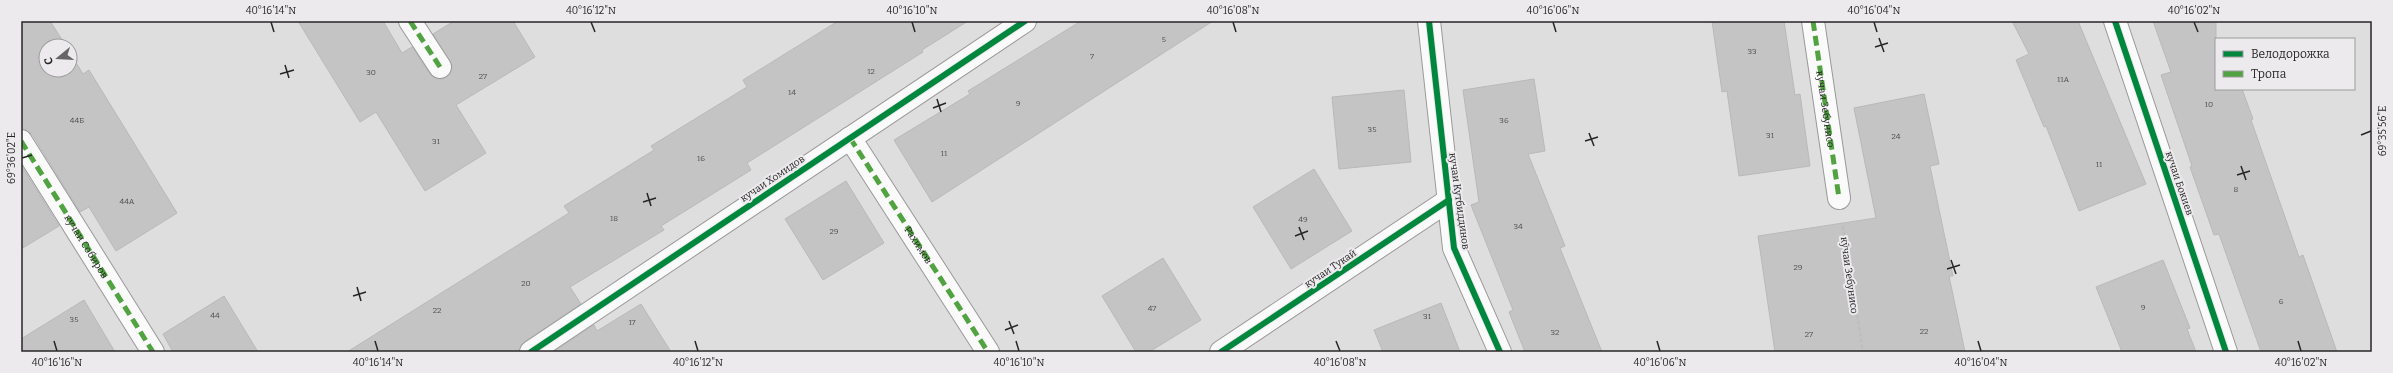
<svg xmlns="http://www.w3.org/2000/svg" width="2393" height="373" viewBox="0 0 2393 373" font-family="Bitter,serif">
	<rect width="100%" height="100%" fill="#dfdedf"/>
	<g fill="#c5c4c5" stroke="#bab9b9">
		<polygon points="21,21 50,21 66,46 46,46 46,70 70,70 70,53 83,74 89,70 177,213 116,251 89,207 80,212 32,134 21,129"/>
		<polygon points="298,21 383,21 402,53 412,47 430,74 440,79 447,77 452,66 433,34 454,21 513,21 535,57 456,105 486,153 425,191 376,112 360,122"/>
		<polygon points="838,21 968,21 922,50 923,52 747,163 751,170 661,226 664,230 570,287 581,304 524,342 519,352 347,352 569,213 564,206 654,150 651,146 747,87 743,80"/>
		<polygon points="1081,21 1213,21 932,202 894,140 970,94 968,91"/>
		<polygon points="1712,21 1784,21 1795,95 1800,94 1810,166 1739,176 1727,91 1722,92"/>
		<polygon points="2012,21 2078,21 2146,184 2079,211 2046,126 2044,127 2016,60 2029,54"/>
		<polygon points="2153,21 2216,21 2216,89 2242,89 2253,119 2251,120 2299,257 2303,255 2337,352 2261,352 2219,234 2214,235 2190,167 2192,166 2161,75 2171,72"/>
		<polygon points="1534,79 1545,151 1528,154 1565,246 1560,248 1602,352 1525,352 1509,312 1513,310 1471,205 1479,202 1463,90"/>
		<polygon points="1404,90 1411,162 1339,169 1332,97"/>
		<polygon points="1924,94 1939,164 1930,166 1953,276 1949,276 1965,352 1775,352 1758,236 1876,218 1854,108"/>
		<polygon points="21,165 59,226 21,249"/>
		<polygon points="1314,169 1352,231 1291,269 1253,207"/>
		<polygon points="846,181 884,243 823,280 785,219"/>
		<polygon points="1163,258 1201,320 1149,352 1136,352 1102,296"/>
		<polygon points="2163,260 2190,328 2187,329 2196,352 2122,352 2096,287"/>
		<polygon points="224,296 258,352 173,352 163,334"/>
		<polygon points="84,300 115,352 21,352 21,339"/>
		<polygon points="1441,303 1460,352 1383,352 1374,330"/>
		<polygon points="641,304 671,352 553,352 594,325 597,331"/>
	</g>
	<g fill="none" stroke-linecap="round" stroke-linejoin="round">
		<g stroke="#9a999a" stroke-width="24">
			<g id="minor">
				<polyline points="410,21 440,67"/>
				<polyline points="1429,21 1454,248 1500,352"/>
				<polyline points="1813,21 1839,198"/>
				<polyline points="2115,21 2226,352"/>
				<polyline points="850,138 988,352"/>
				<polyline points="21,141 153,352"/>
				<polyline points="531,352 1025,21"/>
				<polyline points="1221,352 1449,200"/>
			</g>
		</g>
		<polyline stroke="#bebebf" stroke-width="2.5" stroke-dasharray="4 2" stroke-linecap="butt" points="1843,226 1863,352"/>
		<use href="#minor" stroke="#fafafa" stroke-width="22"/>
		<g stroke="#51a342" stroke-width="5" stroke-dasharray="10 5" stroke-linecap="butt">
			<polyline points="410,21 440,67"/>
			<path id="s1" d="M1813,21L1839,198"/>
			<path id="s2" d="M850,138L988,352"/>
			<path id="s3" d="M21,141L153,352"/>
		</g>
		<g stroke="#eceaed" stroke-width="8">
			<g id="cycleway">
				<polyline points="1429,21 1454,248 1500,352"/>
				<polyline points="2115,21 2226,352"/>
				<polyline points="531,352 1025,21"/>
				<polyline points="1221,352 1449,200"/>
			</g>
		</g>
		<use href="#cycleway" stroke="#00873e" stroke-width="6"/>
	</g>
	<path fill="none" stroke="#272627" stroke-width="1.5" d="M271,22L274,32M591,22L595,32M912,22L915,32M1233,22L1236,32M1553,22L1556,32M1874,22L1877,32M2194,22L2198,32M1879,38L1884,52M1875,47L1888,43M285,65L289,78M280,74L294,70M937,99L941,112M933,108L946,103M1589,133L1594,146M2361,135L2371,131M1585,141L1598,137M22,158L32,155M2241,166L2246,180M2237,175L2250,171M647,193L651,206M643,202L656,198M1299,227L1304,240M1295,236L1308,231M1951,260L1956,274M1947,269L1960,265M357,287L361,301M353,296L366,292M1009,321L1014,334M1005,330L1018,325M54,341L57,351M375,341L378,351M695,341L698,351M1016,341L1019,351M1336,341L1340,351M1657,341L1660,351M1978,341L1981,351M2298,341L2301,351"/>
	<g text-anchor="middle" stroke-width="4" stroke-linejoin="round" paint-order="stroke">
		<g font-size="8" fill="#504f50">
			<text x="1164" y="42">5</text>
			<text x="1752" y="54">33</text>
			<text x="1092" y="59">7</text>
			<text x="871" y="74">12</text>
			<text x="371" y="75">30</text>
			<text x="483" y="79">27</text>
			<text x="2063" y="82">11А</text>
			<text x="792" y="95">14</text>
			<text x="1018" y="106">9</text>
			<text x="2209" y="107">10</text>
			<text x="77" y="123">44Б</text>
			<text x="1504" y="123">36</text>
			<text x="1372" y="132">35</text>
			<text x="1770" y="138">31</text>
			<text x="1896" y="139">24</text>
			<text x="436" y="144">31</text>
			<text x="944" y="156">11</text>
			<text x="701" y="161">16</text>
			<text x="2099" y="167">11</text>
			<text x="2236" y="192">8</text>
			<text x="127" y="204">44А</text>
			<text x="614" y="221">18</text>
			<text x="1303" y="222">49</text>
			<text x="1518" y="229">34</text>
			<text x="834" y="234">29</text>
			<text x="1798" y="270">29</text>
			<text x="526" y="286">20</text>
			<text x="2281" y="304">6</text>
			<text x="2143" y="310">9</text>
			<text x="1152" y="311">47</text>
			<text x="437" y="313">22</text>
			<text x="215" y="318">44</text>
			<text x="1427" y="319">31</text>
			<text x="74" y="322">35</text>
			<text x="632" y="325">17</text>
			<text x="1924" y="334">22</text>
			<text x="1555" y="335">32</text>
			<text x="1809" y="337">27</text>
		</g>
		<g font-size="10" fill="#272627" stroke="#eceaed">
			<text dy="4" stroke="none"><textPath href="#s1" startOffset="89">кучаи Зебунисо</textPath></text>
			<text transform="translate(772 178) rotate(-34)" y="4">кучаи Хомидов</text>
			<text transform="translate(2180 183) rotate(71)" y="4">кучаи Бокиев</text>
			<text transform="translate(1460 201) rotate(82)" y="4">кучаи Кутбиддинов</text>
			<text dy="4" stroke="none"><textPath href="#s2" startOffset="127">Рахимов</textPath></text>
			<text dy="4" stroke="none"><textPath href="#s3" startOffset="124">кучаи Собиров</textPath></text>
			<text transform="translate(1330 268) rotate(-34)" y="4">кучаи Тукай</text>
			<text transform="translate(1850 275) rotate(82)" y="4">кӯчаи Зебунисо</text>
		</g>
	</g>
	<rect width="2393" height="373" fill="none" stroke="#eceaed" stroke-width="44"/>
	<rect x="2215" y="38" width="140" height="52" fill="#eceaed" stroke="#9d9c9e"/>
	<rect x="2223" y="51" width="20" height="6" fill="#00873e" stroke="#9d9c9e"/>
	<text x="2251" y="58" font-size="12" fill="#272627">Велодорожка</text>
	<rect x="2223" y="71" width="20" height="6" fill="#51a342" stroke="#9d9c9e"/>
	<text x="2251" y="78" font-size="12" fill="#272627">Тропа</text>
	<g transform="translate(58 58) rotate(252)"><circle r="19" fill="#eceaed" stroke="#9d9c9e"/>
	<path d="M0-3L7 15L0 10L-7 15Z" fill="#676667"/>
	<text y="-6" font-size="11" font-weight="bold" text-anchor="middle" fill="#272627">С</text>
	</g>
	<rect x="22" y="22" width="2349" height="329" fill="none" stroke="#272627" stroke-width="1.5"/>
	<g font-size="10" text-anchor="middle" fill="#272627">
		<text x="271" y="14">40°16'14"N</text>
		<text x="591" y="14">40°16'12"N</text>
		<text x="912" y="14">40°16'10"N</text>
		<text x="1233" y="14">40°16'08"N</text>
		<text x="1553" y="14">40°16'06"N</text>
		<text x="1874" y="14">40°16'04"N</text>
		<text x="2194" y="14">40°16'02"N</text>
		<text transform="translate(2382 131) rotate(-90)" y="4">69°35'56"E</text>
		<text transform="translate(11 158) rotate(-90)" y="4">69°36'02"E</text>
		<text x="57" y="366">40°16'16"N</text>
		<text x="378" y="366">40°16'14"N</text>
		<text x="698" y="366">40°16'12"N</text>
		<text x="1019" y="366">40°16'10"N</text>
		<text x="1340" y="366">40°16'08"N</text>
		<text x="1660" y="366">40°16'06"N</text>
		<text x="1981" y="366">40°16'04"N</text>
		<text x="2301" y="366">40°16'02"N</text>
	</g>
</svg>
